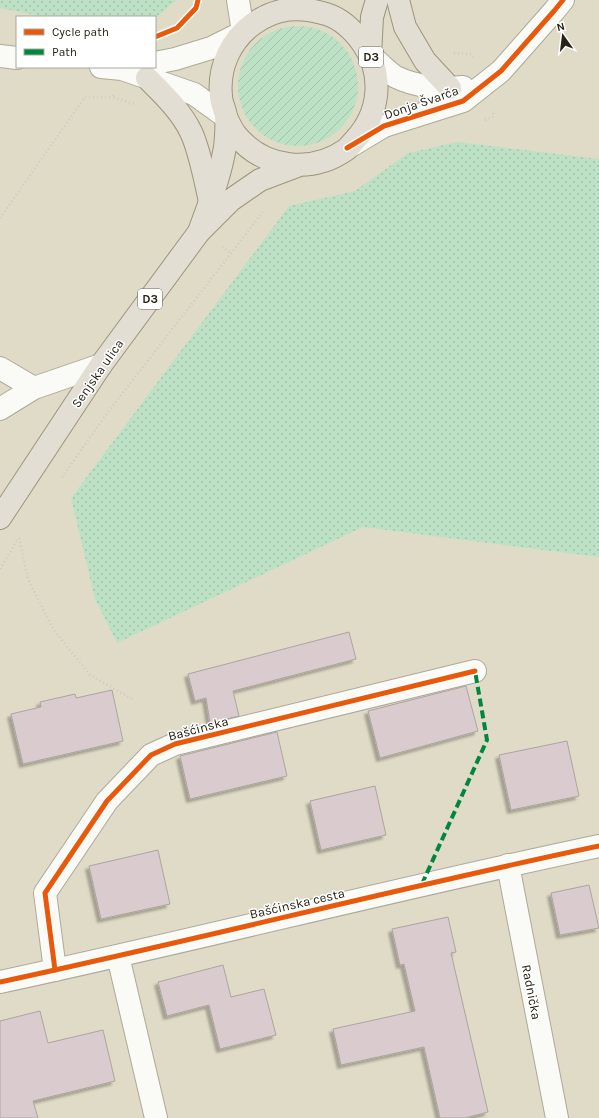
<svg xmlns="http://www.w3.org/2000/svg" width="599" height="1118" viewBox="0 0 599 1118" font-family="Karla,sans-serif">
	<defs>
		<pattern id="grass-dots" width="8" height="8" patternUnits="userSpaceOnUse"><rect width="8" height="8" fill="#bde1c5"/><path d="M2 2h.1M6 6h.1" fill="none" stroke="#a2c1a8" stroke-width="1.8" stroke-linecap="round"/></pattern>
		<pattern id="garden-furrows" width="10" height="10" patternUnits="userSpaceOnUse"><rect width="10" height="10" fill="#bde1c5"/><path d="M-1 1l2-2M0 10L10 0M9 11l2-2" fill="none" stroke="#a2c1a8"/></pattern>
		<filter id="shadow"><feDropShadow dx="-3.5" dy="3.5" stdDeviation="1" flood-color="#0004"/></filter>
	</defs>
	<rect width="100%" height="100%" fill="#e0dbc6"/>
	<g fill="url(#grass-dots)">
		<polygon points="0,0 176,0 155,19 155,17 45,17 0,8"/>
		<polygon points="457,142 599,159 599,557 363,527 117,643 95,599 71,498 289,206 355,191 408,153"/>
	</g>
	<circle fill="url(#garden-furrows)" cx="298" cy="86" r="60"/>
	<g fill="#dacbcf" stroke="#aca4a0" filter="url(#shadow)">
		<polygon points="349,632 356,659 233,691 239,716 210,723 206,698 195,701 188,674"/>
		<polygon points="466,686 478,731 380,758 368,711"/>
		<polygon points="112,690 123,741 23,764 11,714 41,707 40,702 75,694 76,698"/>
		<polygon points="277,732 287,776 190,799 180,756"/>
		<polygon points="567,741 579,796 511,810 499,755"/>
		<polygon points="375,786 386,835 321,850 310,801"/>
		<polygon points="158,850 170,904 101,919 89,866"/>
		<polygon points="589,885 599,928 560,935 551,893"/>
		<polygon points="448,917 456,952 451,953 488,1112 465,1118 440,1118 424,1047 341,1065 333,1029 415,1011 404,964 400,965 392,929"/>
		<polygon points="223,965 231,997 264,989 276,1035 220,1049 209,1005 167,1016 158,982"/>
		<polygon points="40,1011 48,1043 103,1030 115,1081 33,1101 38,1118 0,1118 0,1021"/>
	</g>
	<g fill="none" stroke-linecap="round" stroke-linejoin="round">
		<g stroke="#ada999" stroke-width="24">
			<g id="minor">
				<path d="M370,55C378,61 387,72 396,77C416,87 442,89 463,87"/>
				<polyline points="0,56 17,58"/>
				<polyline points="155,63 175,59 211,48 243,32 238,0"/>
				<polyline points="101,67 122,69 194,94 226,117"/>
				<polyline points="349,147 384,126 463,101 501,71 554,11 563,0"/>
				<polyline points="0,368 34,388"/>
				<polyline points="0,409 34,388 101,365"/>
				<polyline points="508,865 557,1118"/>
				<polyline points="118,956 156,1118"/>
				<polyline points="55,970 45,893 107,801 151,755 175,744 475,671"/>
				<path d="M0,982C200,939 399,888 599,846"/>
			</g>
		</g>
		<g stroke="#9c947b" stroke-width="24">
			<g id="major">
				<polyline points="398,0 405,27 425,61 450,88"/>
				<polyline points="370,55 372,17 377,0"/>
				<path d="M147,78C163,94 181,111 191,132C200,151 205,180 210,201"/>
				<path d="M199,232C209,204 220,177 225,147C226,138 227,126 226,116C225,109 221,103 221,96C218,67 231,40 253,24C277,7 299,6 326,14C342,19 354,31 363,44C384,75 380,113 355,140C352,143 350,146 347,149C312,174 264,169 236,135C232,130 229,123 226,117"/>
				<polyline points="0,518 101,365 199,232 231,200 260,180 297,166"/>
			</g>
		</g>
		<g stroke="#cccac3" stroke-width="2.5" stroke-dasharray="1 3" stroke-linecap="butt">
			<polyline points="454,53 471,54 473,58"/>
			<polyline points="113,95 112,97 134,104"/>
			<polyline points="485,120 494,116 493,112"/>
			<polyline points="0,218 85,97 112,97"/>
			<polyline points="222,247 231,253"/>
			<polyline points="62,477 108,412 263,212"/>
			<polyline points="19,538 28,579 53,629 90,675 134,700"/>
			<polyline points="0,569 17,540"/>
		</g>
		<use href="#minor" stroke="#fafaf6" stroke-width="22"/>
		<use href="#major" stroke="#e3ded4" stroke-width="22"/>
		<polyline stroke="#00873e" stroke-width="4" stroke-dasharray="8 4" stroke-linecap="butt" points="422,884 487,740 475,671"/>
		<g stroke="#fff" stroke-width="8">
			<g id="cycleway">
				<polyline points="155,37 177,28 196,8 198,0"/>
				<polyline points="347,148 384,126 463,101 501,71 554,11 563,0"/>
				<polyline points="55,970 45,893 107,801 151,755 175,744 475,671"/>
				<path d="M0,982C200,939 399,888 599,846"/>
			</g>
		</g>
		<use href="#cycleway" stroke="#e8590c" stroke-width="5"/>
	</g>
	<g text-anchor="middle" stroke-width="3" stroke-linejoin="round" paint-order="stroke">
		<g fill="#fff" stroke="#67655b" stroke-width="1">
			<rect x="359" y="47" width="24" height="20" rx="3"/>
			<rect x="138" y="289" width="24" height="20" rx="3"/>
		</g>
		<g font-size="12" font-weight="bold" fill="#262315">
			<text x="371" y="61">D3</text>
			<text x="150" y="303">D3</text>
		</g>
		<g font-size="13" fill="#262315" stroke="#fff">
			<text transform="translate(421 102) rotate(-19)" y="5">Donja Švarča</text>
			<text transform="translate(97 373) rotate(-55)" y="5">Senjska ulica</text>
			<text transform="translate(198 728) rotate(-15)" y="5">Bašćinska</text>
			<text transform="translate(297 903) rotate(-13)" y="5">Bašćinska cesta</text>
			<text transform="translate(532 992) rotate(79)" y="5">Radnička</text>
		</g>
	</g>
	<rect x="16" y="16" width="140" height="52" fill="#ffffff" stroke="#a8a7a1"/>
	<rect x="24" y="29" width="20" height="6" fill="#e8590c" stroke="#a8a7a1"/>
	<text x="52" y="36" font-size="12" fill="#262315">Cycle path</text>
	<rect x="24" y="49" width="20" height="6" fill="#00873e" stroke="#a8a7a1"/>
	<text x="52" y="56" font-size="12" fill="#262315">Path</text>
	<g transform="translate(563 36) rotate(346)" stroke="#ffffff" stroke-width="3" paint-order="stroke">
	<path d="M0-3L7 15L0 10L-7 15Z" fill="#262315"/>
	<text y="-6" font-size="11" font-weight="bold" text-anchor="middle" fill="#262315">N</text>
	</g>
</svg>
